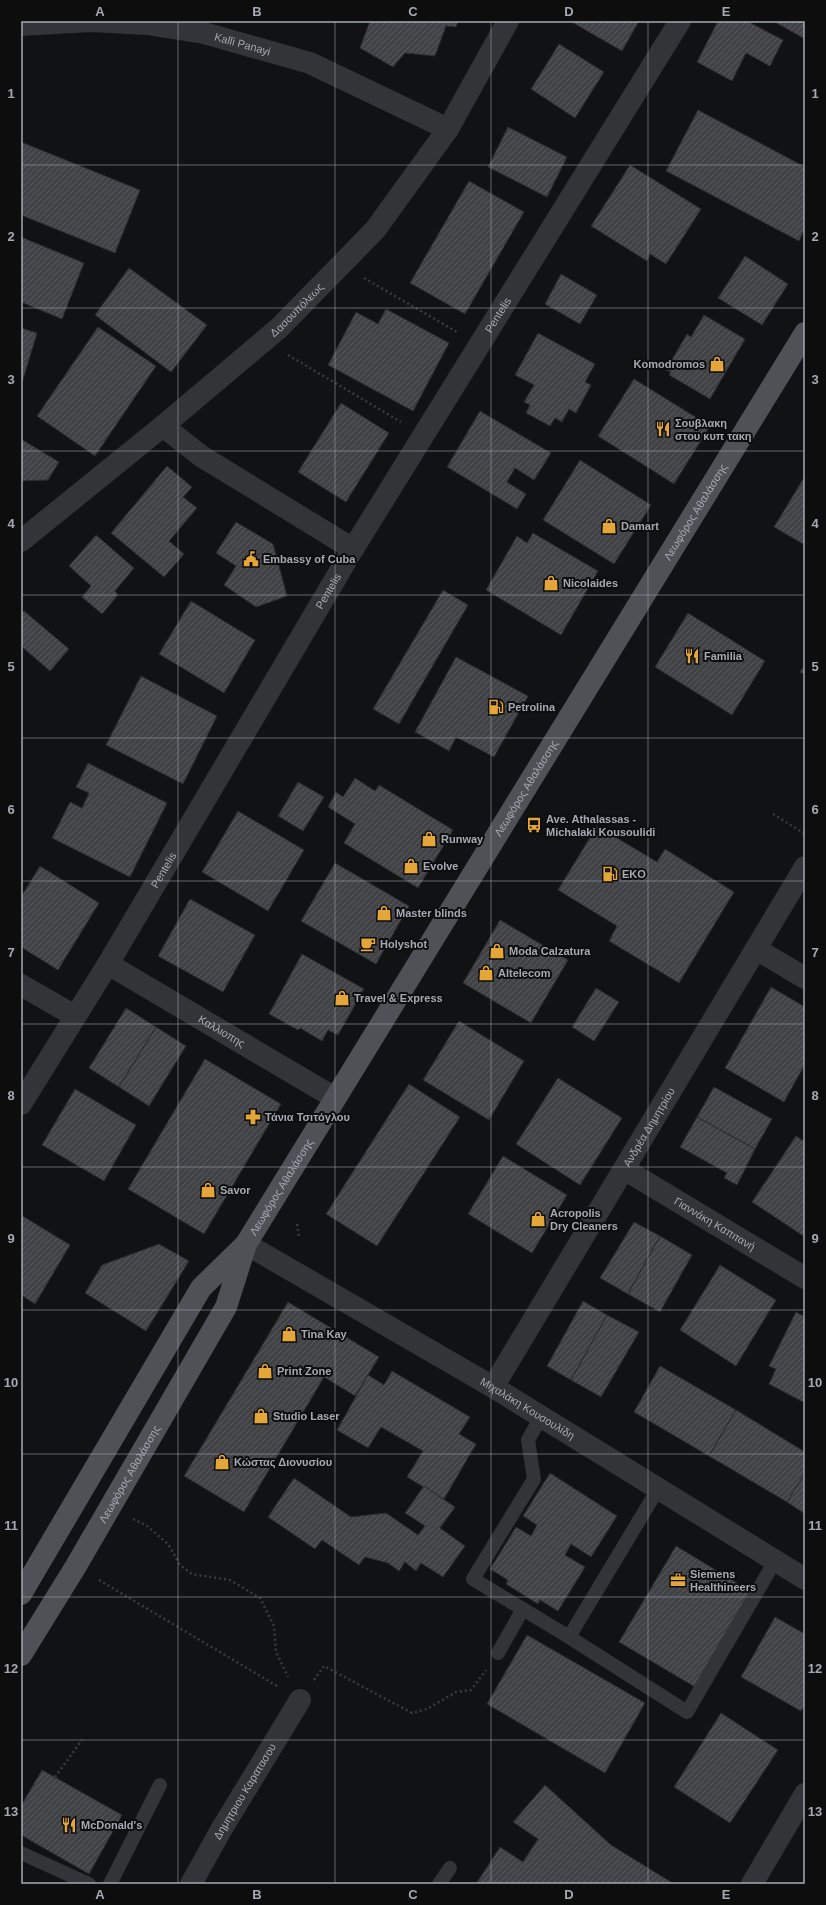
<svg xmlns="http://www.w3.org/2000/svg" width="826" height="1905" viewBox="0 0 826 1905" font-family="Arial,sans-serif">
	<defs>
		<pattern id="building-hatch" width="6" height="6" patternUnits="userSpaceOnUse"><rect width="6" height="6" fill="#414246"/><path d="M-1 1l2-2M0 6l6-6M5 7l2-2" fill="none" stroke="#595a5e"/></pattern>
	</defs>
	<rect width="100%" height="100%" fill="#111213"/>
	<g fill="url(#building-hatch)" stroke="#2c2c2f">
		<polygon points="370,21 458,21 456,27 446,26 435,56 405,53 393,67 360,48"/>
		<polygon points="570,21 639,21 622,51"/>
		<polygon points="718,21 747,21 783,40 770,66 746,53 732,81 697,62"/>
		<polygon points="773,21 805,21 805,39"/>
		<polygon points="559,44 604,72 575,118 531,89"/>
		<polygon points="698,110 805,167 805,228 799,241 666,171"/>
		<polygon points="508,127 567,157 547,197 488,167"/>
		<polygon points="21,142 140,190 115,253 21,215"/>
		<polygon points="630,165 701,209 666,264 650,254 647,261 591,226"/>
		<polygon points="469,181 524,212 465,314 410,283"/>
		<polygon points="21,237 84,263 62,319 21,302"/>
		<polygon points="745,256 788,284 762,325 718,298"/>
		<polygon points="129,268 207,325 171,372 95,315"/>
		<polygon points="561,274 597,295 580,324 545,304"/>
		<polygon points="386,309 449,343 413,411 328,365 356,312 378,324"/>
		<polygon points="704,315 745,339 710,399 669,375 671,372 666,370 687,334 691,337"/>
		<polygon points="98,327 156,366 95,456 37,416"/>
		<polygon points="21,328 37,333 21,386"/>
		<polygon points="538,333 595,364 585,382 591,385 576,413 569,409 562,422 555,418 550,426 526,413 530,405 524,402 534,385 515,375"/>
		<polygon points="634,379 710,426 674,484 598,436"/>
		<polygon points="341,403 389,433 346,502 298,472"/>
		<polygon points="480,411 551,453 534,480 515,468 507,482 526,494 517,509 447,467"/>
		<polygon points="21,439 59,462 48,480 21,481"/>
		<polygon points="580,460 651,505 614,564 543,520"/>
		<polygon points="167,466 192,487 183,497 197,508 169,541 184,554 164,577 111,533"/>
		<polygon points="805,476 805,545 774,527"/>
		<polygon points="236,522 273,544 287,596 256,607 224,585 236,566 216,553"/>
		<polygon points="533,533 598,571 561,635 486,590 517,536 527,543"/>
		<polygon points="96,535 134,568 115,591 118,595 102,614 82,597 91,586 69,566"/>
		<polygon points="443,590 468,605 399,724 373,709"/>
		<polygon points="191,601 255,640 224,693 159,654"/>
		<polygon points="24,611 69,649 50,671 21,646 21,614"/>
		<polygon points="688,613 765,661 732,715 655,667"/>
		<polygon points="456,657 528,696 494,757 456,737 449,751 415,732"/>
		<polygon points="805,665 805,675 800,672"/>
		<polygon points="141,676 217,716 183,784 106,745"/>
		<polygon points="88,763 167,803 130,877 52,838 70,802 82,808 89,793 76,787"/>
		<polygon points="355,778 375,791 379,785 453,830 418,888 344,843 355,824 328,807 336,792 343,797"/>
		<polygon points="298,782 324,797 303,831 278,816"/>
		<polygon points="238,811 304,850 268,911 202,872"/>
		<polygon points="597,826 657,862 665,849 734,892 679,983 609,941 617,926 558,890"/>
		<polygon points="335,863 409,906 376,964 301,921"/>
		<polygon points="40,866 99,903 58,970 21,947 21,897"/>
		<polygon points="190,899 255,935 223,992 158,956"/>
		<polygon points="500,920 568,960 531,1023 463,983"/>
		<polygon points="302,954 364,989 338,1035 328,1030 322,1041 300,1028 298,1030 269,1014"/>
		<polygon points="771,987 805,1007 805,1064 784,1102 725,1068"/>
		<polygon points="596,988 619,1002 594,1041 572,1027"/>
		<polygon points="126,1008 156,1027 119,1087 89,1068"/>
		<polygon points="459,1021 524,1061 489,1120 423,1080"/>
		<polygon points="156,1027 186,1046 149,1106 119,1087"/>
		<polygon points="205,1059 281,1104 204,1234 128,1189"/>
		<polygon points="558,1078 622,1118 580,1185 516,1144"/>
		<polygon points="409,1084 460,1117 377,1246 326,1214"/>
		<polygon points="714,1087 772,1119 755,1149 697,1117"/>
		<polygon points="75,1089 136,1125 104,1181 42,1145"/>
		<polygon points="697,1117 755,1149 737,1185 724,1178 727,1173 680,1147"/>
		<polygon points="796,1136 805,1142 805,1237 752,1202"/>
		<polygon points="503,1156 567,1195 532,1253 468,1214"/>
		<polygon points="21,1215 70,1245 35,1304 21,1295"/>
		<polygon points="634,1222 660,1236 628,1294 600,1278"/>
		<polygon points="660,1236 692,1255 660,1312 628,1294"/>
		<polygon points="159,1244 189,1261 146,1331 85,1293 102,1265"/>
		<polygon points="720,1265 776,1300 736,1366 680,1330"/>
		<polygon points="583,1301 607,1315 571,1380 547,1366"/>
		<polygon points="288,1302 379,1357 355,1396 324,1377 244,1512 184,1476"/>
		<polygon points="796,1312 805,1317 805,1403 769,1384 776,1369 769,1366"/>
		<polygon points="607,1315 639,1332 601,1397 571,1380"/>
		<polygon points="660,1366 736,1410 709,1456 634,1412"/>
		<polygon points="392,1371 470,1417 459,1434 476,1444 444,1499 407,1477 423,1451 381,1427 368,1448 337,1430 368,1375 384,1385"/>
		<polygon points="736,1410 805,1452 805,1473 787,1502 709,1456"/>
		<polygon points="550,1473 617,1516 591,1557 571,1544 565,1555 585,1567 558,1611 540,1600 538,1604 506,1584 508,1580 490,1569 516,1527 531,1536 537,1525 523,1516"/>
		<polygon points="805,1473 805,1514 787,1502"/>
		<polygon points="294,1478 351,1517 386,1513 418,1535 425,1526 405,1513 424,1486 455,1507 440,1528 465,1546 443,1577 421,1563 416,1571 405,1562 399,1571 388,1563 365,1557 359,1565 322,1540 315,1549 268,1517"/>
		<polygon points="676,1546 752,1592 695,1687 619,1642"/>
		<polygon points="775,1617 805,1634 805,1705 801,1711 741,1677"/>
		<polygon points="527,1635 645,1703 605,1773 487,1704"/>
		<polygon points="721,1713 778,1750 730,1823 674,1787"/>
		<polygon points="42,1770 122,1815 89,1874 21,1835 21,1806"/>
		<polygon points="545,1785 611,1845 674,1884 476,1884 500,1847 523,1862 538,1839 513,1822"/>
	</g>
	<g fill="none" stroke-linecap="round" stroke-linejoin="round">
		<g stroke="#393b3e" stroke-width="2.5" stroke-dasharray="2 3" stroke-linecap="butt">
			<polyline points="364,278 457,332"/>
			<polyline points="288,355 401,422"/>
			<polyline points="773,814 805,834"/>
			<polyline points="297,1224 299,1238"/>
			<polyline points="133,1519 147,1526 168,1544 180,1565 192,1574 230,1580 260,1598 274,1626 276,1652 288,1677"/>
			<polyline points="99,1580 277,1686"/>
			<polyline points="314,1680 324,1666 412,1713 427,1709 456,1692 471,1690 486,1670"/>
			<polyline points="55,1777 82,1740"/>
		</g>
		<g stroke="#333438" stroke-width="14">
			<polyline points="541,1417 528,1440 534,1479 473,1579 569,1637 658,1489"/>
			<polyline points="569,1637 687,1712 775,1561"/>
			<polyline points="498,1653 523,1609"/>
			<polyline points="21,1853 89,1884"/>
			<polyline points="110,1884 160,1785"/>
			<polyline points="439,1884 450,1868"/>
		</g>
		<g stroke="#333438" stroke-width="22">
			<path id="s1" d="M21,25L91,21L147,24L204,33L310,63L448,129"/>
			<polyline points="163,426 201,456 353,549"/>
			<path id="s2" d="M21,541L163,426L279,328L375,230L448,129L508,21"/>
			<polyline points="756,949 805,978"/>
			<path id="s3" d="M108,964L335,1098"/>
			<polyline points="21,985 75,1016"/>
			<path id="s4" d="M21,1104L108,964L353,549L680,21"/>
			<path id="s5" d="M624,1169L805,1278"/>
			<path id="s6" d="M246,1244L493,1387L805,1579"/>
			<path id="s7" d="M493,1387L805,867"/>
			<path id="s8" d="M191,1884L221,1830L300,1700"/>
			<polyline points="752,1884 805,1794"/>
		</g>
		<g stroke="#4f5156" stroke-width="22">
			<polyline points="21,1594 201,1288 244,1246"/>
			<path id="s9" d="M21,1655L76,1566L226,1307L246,1244L805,333"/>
		</g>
	</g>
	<path fill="none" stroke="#a4a9b2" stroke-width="1" stroke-opacity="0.55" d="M178,21V1884M335,21V1884M491,21V1884M648,21V1884M21,165H805M21,308H805M21,451H805M21,595H805M21,738H805M21,881H805M21,1024H805M21,1167H805M21,1310H805M21,1454H805M21,1597H805M21,1740H805"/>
	<defs>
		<g id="shop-bare" transform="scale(1.2)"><path d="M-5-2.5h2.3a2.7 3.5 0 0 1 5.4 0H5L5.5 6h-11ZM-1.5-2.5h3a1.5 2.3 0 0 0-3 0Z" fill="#e4a539" stroke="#0d0d0e" stroke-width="2.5" paint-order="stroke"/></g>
		<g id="restaurant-bare" transform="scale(1.2)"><path d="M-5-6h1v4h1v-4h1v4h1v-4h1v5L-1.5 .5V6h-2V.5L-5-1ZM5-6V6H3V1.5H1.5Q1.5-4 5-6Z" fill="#e4a539" stroke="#0d0d0e" stroke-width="2.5" paint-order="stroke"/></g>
		<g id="civic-bare" transform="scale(1.2)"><path d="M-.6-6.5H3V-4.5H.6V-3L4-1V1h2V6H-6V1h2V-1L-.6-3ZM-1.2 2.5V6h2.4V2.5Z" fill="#e4a539" stroke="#0d0d0e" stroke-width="2.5" paint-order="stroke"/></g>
		<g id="fuel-bare" transform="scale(1.2)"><path d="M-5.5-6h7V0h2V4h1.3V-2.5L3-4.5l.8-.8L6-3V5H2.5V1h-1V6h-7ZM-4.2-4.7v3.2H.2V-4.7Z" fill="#e4a539" stroke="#0d0d0e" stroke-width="2.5" paint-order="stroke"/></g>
		<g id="bus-bare" transform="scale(1.2)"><path d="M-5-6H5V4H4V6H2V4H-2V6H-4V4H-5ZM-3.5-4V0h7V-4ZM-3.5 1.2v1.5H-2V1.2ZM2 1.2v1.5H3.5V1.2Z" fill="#e4a539" stroke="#0d0d0e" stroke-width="2.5" paint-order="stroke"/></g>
		<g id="cafe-bare" transform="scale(1.2)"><path d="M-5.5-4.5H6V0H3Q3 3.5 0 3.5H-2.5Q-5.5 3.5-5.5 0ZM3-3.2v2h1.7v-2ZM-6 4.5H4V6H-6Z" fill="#e4a539" stroke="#0d0d0e" stroke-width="2.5" paint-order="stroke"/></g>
		<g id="pharmacy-bare" transform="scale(1.2)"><path d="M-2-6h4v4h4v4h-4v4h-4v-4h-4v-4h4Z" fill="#e4a539" stroke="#0d0d0e" stroke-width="2.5" paint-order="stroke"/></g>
		<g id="office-bare" transform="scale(1.2)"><path d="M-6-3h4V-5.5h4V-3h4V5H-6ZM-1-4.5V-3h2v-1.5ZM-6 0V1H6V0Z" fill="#e4a539" stroke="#0d0d0e" stroke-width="2.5" paint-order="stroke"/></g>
	</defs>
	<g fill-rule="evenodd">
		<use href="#shop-bare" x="717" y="364"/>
		<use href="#restaurant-bare" x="663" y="429"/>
		<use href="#shop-bare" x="609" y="526"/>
		<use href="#civic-bare" x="251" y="559"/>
		<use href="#shop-bare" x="551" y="583"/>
		<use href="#restaurant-bare" x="692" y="656"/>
		<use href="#fuel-bare" x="496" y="707"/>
		<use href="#bus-bare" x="534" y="825"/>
		<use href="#shop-bare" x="429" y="839"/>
		<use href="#shop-bare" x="411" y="866"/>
		<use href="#fuel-bare" x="610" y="874"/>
		<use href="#shop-bare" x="384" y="913"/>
		<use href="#cafe-bare" x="368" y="944"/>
		<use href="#shop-bare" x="497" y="951"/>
		<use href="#shop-bare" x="486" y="973"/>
		<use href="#shop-bare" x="342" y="998"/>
		<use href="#pharmacy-bare" x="253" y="1117"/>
		<use href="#shop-bare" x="208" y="1190"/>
		<use href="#shop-bare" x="538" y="1219"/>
		<use href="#shop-bare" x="289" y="1334"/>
		<use href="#shop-bare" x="265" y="1371"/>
		<use href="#shop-bare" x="261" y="1416"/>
		<use href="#shop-bare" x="222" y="1462"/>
		<use href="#office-bare" x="678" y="1580"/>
		<use href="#restaurant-bare" x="69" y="1825"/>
	</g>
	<g text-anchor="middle" stroke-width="4" stroke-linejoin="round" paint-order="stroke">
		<g font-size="11" fill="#a4a9b2" stroke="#0d0d0e">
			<text dy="4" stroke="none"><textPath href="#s1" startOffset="224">Kalli Panayi</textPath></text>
			<text dy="4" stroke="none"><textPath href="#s2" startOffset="360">Δασουπόλεως</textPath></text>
			<text dy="4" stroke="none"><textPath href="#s4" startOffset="922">Pentelis</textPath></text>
			<text dy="4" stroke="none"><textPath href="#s9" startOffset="1329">Λεωφόρος Αθαλάσσης</textPath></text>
			<text dy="4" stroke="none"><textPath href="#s4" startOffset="598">Pentelis</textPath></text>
			<text dy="4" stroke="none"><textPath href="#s9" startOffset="1005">Λεωφόρος Αθαλάσσης</textPath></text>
			<text dy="4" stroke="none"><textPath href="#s4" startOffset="274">Pentelis</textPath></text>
			<text dy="4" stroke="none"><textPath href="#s3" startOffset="132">Καλλιοπης</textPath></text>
			<text dy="4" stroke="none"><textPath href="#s7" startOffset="303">Ανδρέα Δημητρίου</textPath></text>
			<text dy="4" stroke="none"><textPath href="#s9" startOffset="537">Λεωφόρος Αθαλάσσης</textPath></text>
			<text dy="4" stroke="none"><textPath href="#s5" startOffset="106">Γιαννάκη Καπιτανή</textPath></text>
			<text dy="4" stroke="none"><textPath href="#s6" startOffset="326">Μιχαλάκη Κουσουλίδη</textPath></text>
			<text dy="4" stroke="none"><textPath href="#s9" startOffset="211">Λεωφόρος Αθαλάσσης</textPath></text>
			<text dy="4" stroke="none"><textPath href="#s8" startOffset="107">Δημητριου Καρατασου</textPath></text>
		</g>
		<g font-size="11" font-weight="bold" fill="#a4a9b2" stroke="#0d0d0e" text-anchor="start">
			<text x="705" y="368" text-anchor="end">Komodromos</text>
			<text x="675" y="427">Σουβλακη<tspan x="675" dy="13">στου κυπ τακη</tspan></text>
			<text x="621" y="530">Damart</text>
			<text x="263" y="563">Embassy of Cuba</text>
			<text x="563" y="587">Nicolaides</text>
			<text x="704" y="660">Familia</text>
			<text x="508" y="711">Petrolina</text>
			<text x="546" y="823">Ave. Athalassas -<tspan x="546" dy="13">Michalaki Kousoulidi</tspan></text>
			<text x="441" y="843">Runway</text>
			<text x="423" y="870">Evolve</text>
			<text x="622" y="878">EKO</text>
			<text x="396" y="917">Master blinds</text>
			<text x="380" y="948">Holyshot</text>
			<text x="509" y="955">Moda Calzatura</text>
			<text x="498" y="977">Altelecom</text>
			<text x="354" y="1002">Travel &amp; Express</text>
			<text x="265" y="1121">Τάνια Τσιτόγλου</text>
			<text x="220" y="1194">Savor</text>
			<text x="550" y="1217">Acropolis<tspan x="550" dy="13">Dry Cleaners</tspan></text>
			<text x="301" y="1338">Tina Kay</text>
			<text x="277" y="1375">Print Zone</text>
			<text x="273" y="1420">Studio Laser</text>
			<text x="234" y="1466">Κώστας Διονυσίου</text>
			<text x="690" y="1578">Siemens<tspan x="690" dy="13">Healthineers</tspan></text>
			<text x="81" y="1829">McDonald's</text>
		</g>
	</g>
	<rect width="826" height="1905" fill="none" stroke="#0d0d0e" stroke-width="44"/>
	<rect x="22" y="22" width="782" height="1861" fill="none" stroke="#a4a9b2" stroke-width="1.5"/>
	<g font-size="13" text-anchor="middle" font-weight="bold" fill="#a4a9b2">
		<text x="100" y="16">A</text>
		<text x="257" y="16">B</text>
		<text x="413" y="16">C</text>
		<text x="569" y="16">D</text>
		<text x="726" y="16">E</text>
		<text x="11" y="98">1</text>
		<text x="815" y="98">1</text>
		<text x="11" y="241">2</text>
		<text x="815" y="241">2</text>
		<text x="11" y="384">3</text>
		<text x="815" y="384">3</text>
		<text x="11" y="528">4</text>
		<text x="815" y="528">4</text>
		<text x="11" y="671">5</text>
		<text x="815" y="671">5</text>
		<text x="11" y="814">6</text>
		<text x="815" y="814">6</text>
		<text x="11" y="957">7</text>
		<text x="815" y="957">7</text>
		<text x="11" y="1100">8</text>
		<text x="815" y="1100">8</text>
		<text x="11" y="1243">9</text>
		<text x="815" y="1243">9</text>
		<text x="11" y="1387">10</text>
		<text x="815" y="1387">10</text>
		<text x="11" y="1530">11</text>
		<text x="815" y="1530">11</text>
		<text x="11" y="1673">12</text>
		<text x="815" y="1673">12</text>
		<text x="11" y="1816">13</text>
		<text x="815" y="1816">13</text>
		<text x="100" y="1899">A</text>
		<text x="257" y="1899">B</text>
		<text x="413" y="1899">C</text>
		<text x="569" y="1899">D</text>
		<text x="726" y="1899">E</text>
	</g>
</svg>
